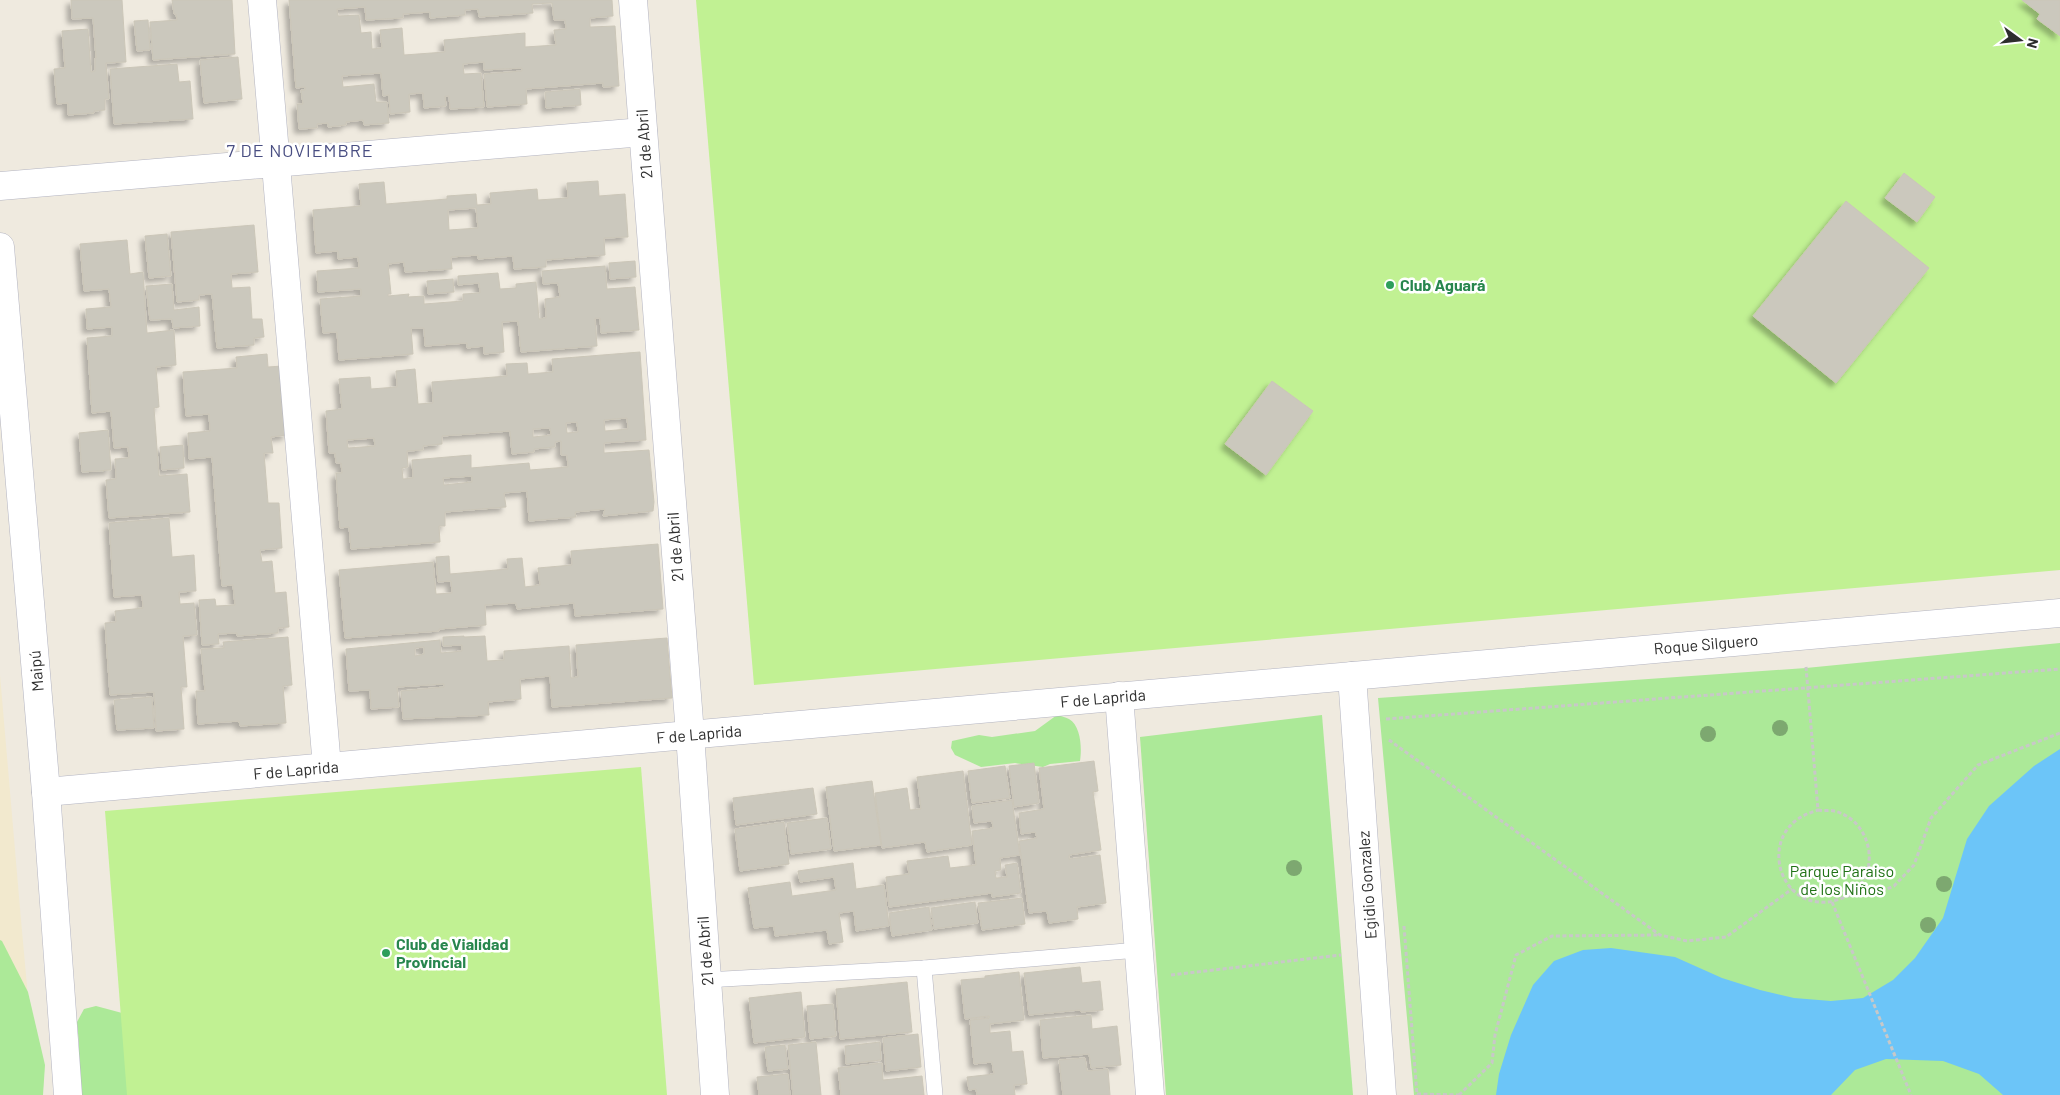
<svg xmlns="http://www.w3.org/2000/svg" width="2060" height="1095" viewBox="0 0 2060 1095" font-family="Barlow,sans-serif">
	<defs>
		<filter id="shadow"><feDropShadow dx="-4.5" dy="4.5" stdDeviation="2.5" flood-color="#0004"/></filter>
	</defs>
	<rect width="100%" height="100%" fill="#efeadf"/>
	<polygon fill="#f2e9ce" points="0,675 21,920 37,1095 0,1095"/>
	<g fill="#ace998">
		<polygon points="2060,643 2060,1095 1414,1095 1378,698 1806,668"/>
		<path d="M1057,715C1061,716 1065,717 1069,719C1081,726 1082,748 1080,761L1050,764L1043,767L1015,763L981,767L955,755L951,748L952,741L979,735L992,737L1035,731Z"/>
		<polygon points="1322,715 1353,1095 1166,1095 1140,737"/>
		<polygon points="0,940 2,941 28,992 45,1065 43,1095 0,1095"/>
		<polygon points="96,1006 137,1017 188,1095 77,1095 76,1078 79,1044 77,1022 84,1009"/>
	</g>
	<g fill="#c1f193">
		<polygon points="696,0 2060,0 2060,570 754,685"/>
		<polygon points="641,767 667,1095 127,1095 105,811"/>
	</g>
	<polygon fill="#6cc5f8" points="2060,749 2060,1095 2003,1095 1979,1074 1943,1061 1886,1059 1855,1070 1831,1095 1496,1095 1499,1074 1511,1035 1533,985 1554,961 1583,950 1611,948 1675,957 1722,978 1760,990 1794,998 1831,1001 1863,998 1893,980 1915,958 1943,918 1967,839 1989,806 2034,766"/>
	<g fill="#cbc8bd" stroke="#cbc6b8" fill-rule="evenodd" filter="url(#shadow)">
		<polygon points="71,0 122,0 126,62 106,63 109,99 105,99 105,110 94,111 94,113 68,115 68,103 57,104 54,69 65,68 62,31 88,29 91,72 95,71 95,58 96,58 93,18 72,19"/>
		<polygon points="172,0 232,0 235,54 153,60 150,22 177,20 176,14 174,14"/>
		<path d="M289,0H612L613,16L590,18V27L615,26L619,86L603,87V83L526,89L527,104L487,107L484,74L522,71V68L484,70V62L463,64L464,74L481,73L484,107L450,109L449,96H445L446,106L424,108L423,93L409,94L410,112L390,114L389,95L383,96L381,73L342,76L343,87L374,84L376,102H387L389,123L364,125L363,120L346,122V125L328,127V123L317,124V128L299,129L297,104H303L301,90H305V87L296,88ZM552,3L554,20H565L566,29L554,30L556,45L525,47V33L444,40L445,52L404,55L402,28L380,30L382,48L372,49L371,32L361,33L359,15L338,16L337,9L365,7L366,20L403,18V14L430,12V18L465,15V10L478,9L479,17L533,13L532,4Z"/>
		<polygon points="2022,0 2060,0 2060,36 2037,19 2040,14"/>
		<polygon points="148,20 150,50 137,51 134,21"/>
		<polygon points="238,57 242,99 204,103 200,60"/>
		<polygon points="177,64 179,82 190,81 193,119 114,124 110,69"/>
		<polygon points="580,89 581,105 546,108 545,92"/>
		<polygon points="1904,173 1935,197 1917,222 1885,198"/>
		<path d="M598,181L599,196L625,194L628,237L604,238L605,255L546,260V267L514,269L513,256L478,259V255L451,257L452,269L405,272L404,262L388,264L391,294H388V296L409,294L408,297L424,296V304L463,301V294L480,293L479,283L458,285V276L498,273L500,289L516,288V284L536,282L539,319L546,318L545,299L560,297L558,283L543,284L542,271L605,266L607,289L635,287L639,330L601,333L600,318H595L597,346L521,352L518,321L502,322L504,352L484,354V346L467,348V343L425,346L424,328H411L413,354L339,360L337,332L323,333L320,299L361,296V289L318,292L317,271L359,268L358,257L338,259V251L316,253L313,210L361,206L359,184L384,182L386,204L447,199V196L476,194L477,205L491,204L490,193L537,189L538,200L568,198L567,183ZM476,208L478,228L449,230L448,210Z"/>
		<polygon points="1846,201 1929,268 1836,383 1753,316"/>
		<polygon points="254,225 258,272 231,274 232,288 250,287 252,319 262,319 264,337 254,338 254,345 217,348 212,294 199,295 199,300 177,302 171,232"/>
		<polygon points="167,234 171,276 149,278 145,236"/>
		<polygon points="127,240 130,274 143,272 147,333 174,330 176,365 156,367 159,407 154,408 159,476 187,474 190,512 109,518 106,480 116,479 115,459 129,458 128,447 114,448 111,411 92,413 87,338 112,336 112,327 87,329 86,309 111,307 109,289 84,291 80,244"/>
		<polygon points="635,261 636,277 610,279 609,263"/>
		<polygon points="453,279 454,292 428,294 427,281"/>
		<polygon points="172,284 174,310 199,307 200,326 173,328 172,319 150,320 146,286"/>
		<path d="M640,352L646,440L604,443V453L649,450L654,502L653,511L603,516L605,509L575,512L576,517L529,521L527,491L504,493L506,507L445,512V526H439L440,542L351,549L349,527L340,528L336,473H342L341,463H336L335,453H329L326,411L342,409L339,379L370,377L371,389L397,387L396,371L415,369L418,404L433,403L432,382L507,376L506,364L527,363L528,374L553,372L552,359ZM627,418L628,429L605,431L604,420ZM577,422L578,432L567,433L566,423ZM550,428L551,435L533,437V429ZM510,431L512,454L534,452V449L555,447V442L561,441V455H567L568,467L530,470L529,463L471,468V455L412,460L413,478L403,479L402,468L408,467L407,451L423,450V446L442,444V436ZM374,438L375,446L348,448L347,440ZM472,476V482L444,485L443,478Z"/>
		<polygon points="267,354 268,367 282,366 287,435 271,437 273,453 264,453 268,503 279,503 282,548 260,550 262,562 272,561 275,593 286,592 289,627 278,628 278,633 237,636 237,633 218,634 219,644 202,645 199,600 215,599 216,606 235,605 233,585 222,586 212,457 189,459 188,433 210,431 209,414 186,416 183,372 237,368 236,357"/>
		<polygon points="1272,381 1313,411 1266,475 1225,444"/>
		<polygon points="108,430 111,470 82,472 79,433"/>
		<polygon points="183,445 184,468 162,470 160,447"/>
		<polygon points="169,518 172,557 194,555 196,591 179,592 180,604 194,603 197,635 183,636 187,687 181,687 184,729 156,731 154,692 110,695 105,623 116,622 115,611 143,608 142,595 114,597 109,523"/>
		<polygon points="658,544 663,609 575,616 574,603 517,609 516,603 485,605 486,625 439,629 439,631 345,638 339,570 433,562 436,594 452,593 451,581 438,582 436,557 449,556 450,574 508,569 507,559 522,558 525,587 540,585 538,568 572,565 571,551"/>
		<path d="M464,636V637L485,636L487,661L504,660V651L569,646L571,678L578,677L576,645L667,638L672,698L552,707L550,676L520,679L521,699L488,702L489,715L403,719L401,691L444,687V684L397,687L399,707L371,709L370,690L349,691L346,649L440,640L441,653L462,651V645L443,646V637ZM424,647V654L415,656V648Z"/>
		<polygon points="288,637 292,685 283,686 286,723 240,726 239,721 198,724 196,691 205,691 201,649 224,648 223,642"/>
		<polygon points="152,697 154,728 117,730 114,700"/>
		<polygon points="1094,761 1098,791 1093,792 1101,850 1069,855 1069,859 1100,855 1106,903 1077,907 1078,919 1049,923 1047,911 1029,913 1019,841 1037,838 1035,832 1021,834 1019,813 1044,809 1039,768"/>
		<polygon points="1034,763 1039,803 1014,807 1009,766"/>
		<polygon points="1005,766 1010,798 972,803 968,771"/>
		<polygon points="963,771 972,845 927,852 925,842 882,848 875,793 907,788 910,810 921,809 917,777"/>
		<polygon points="872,781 881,845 834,851 826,787"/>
		<polygon points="813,788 817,814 736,825 733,798"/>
		<polygon points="1012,800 1020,855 1000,858 1001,870 995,871 996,878 1007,877 1005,865 1017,863 1021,893 992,897 992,893 889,907 886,877 909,874 907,861 948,856 950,868 976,865 972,831 993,828 992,821 974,823 972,806"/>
		<polygon points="827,818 831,849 791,854 787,823"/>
		<polygon points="784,822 789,864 740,871 735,829"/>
		<polygon points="853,863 856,889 884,885 889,926 856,931 854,911 839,913 843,942 829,944 827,930 775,936 774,926 754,928 748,888 790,882 792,896 836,890 834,877 800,882 798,871"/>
		<polygon points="1022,898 1025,924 982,930 978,903"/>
		<polygon points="975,902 978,923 934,929 931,908"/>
		<polygon points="929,907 932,930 892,936 889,913"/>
		<polygon points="1080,967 1082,983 1100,981 1103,1010 1081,1012 1080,1010 1029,1015 1024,973"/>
		<polygon points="1019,972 1024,1020 990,1024 990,1033 1010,1031 1012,1052 1023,1051 1027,1084 1014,1085 1015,1095 977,1095 976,1089 969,1090 967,1077 994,1074 992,1062 974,1064 970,1020 989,1018 989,1016 965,1019 961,980 985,978 985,976"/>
		<polygon points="907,982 912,1032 840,1039 836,989"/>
		<polygon points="801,992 805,1037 754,1043 749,998"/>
		<polygon points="833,1004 836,1036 810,1039 807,1006"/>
		<polygon points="1091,1015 1092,1029 1117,1026 1121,1065 1091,1068 1089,1054 1043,1058 1040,1020"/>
		<polygon points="918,1034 921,1067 886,1071 883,1038"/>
		<polygon points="816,1042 821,1095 793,1095 788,1045"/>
		<polygon points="880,1042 881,1060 846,1064 845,1046"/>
		<polygon points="785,1045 788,1069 768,1071 765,1047"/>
		<polygon points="1085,1058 1087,1071 1108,1069 1110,1095 1063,1095 1059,1060"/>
		<polygon points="882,1063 883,1080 922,1076 924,1095 841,1095 838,1068"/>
		<polygon points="788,1074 790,1095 759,1095 757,1077"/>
	</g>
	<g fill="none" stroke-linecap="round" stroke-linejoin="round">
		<g stroke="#b3b4c1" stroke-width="16">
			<g id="service">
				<polyline points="924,968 935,1095"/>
				<polyline points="706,980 924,968 1138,950"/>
			</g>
		</g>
		<g stroke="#b3b4c1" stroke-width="29">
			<g id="minor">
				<polyline points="262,0 327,767"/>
				<polyline points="633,0 690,734 715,1095"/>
				<polyline points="0,186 643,132"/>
				<polyline points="0,247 46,792 68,1095"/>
				<polyline points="1352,676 1382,1095"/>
				<polyline points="1119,696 1150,1095"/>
				<polyline points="46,792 2060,613"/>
			</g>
		</g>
		<g stroke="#c8c8c8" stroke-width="3" stroke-dasharray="4 2.5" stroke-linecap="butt">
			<polyline points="1806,667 1818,810"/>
			<polyline points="1386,719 2060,669"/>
			<polyline points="1389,740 1660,935 1687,941 1726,937 1792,889"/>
			<path d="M1818,810C1823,811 1829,810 1834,811C1861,817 1875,847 1867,872C1865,879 1859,886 1856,893C1844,897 1832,904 1818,902C1780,898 1765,847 1794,822C1801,816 1809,813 1818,810Z"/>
			<polyline points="1856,893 1877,893 1894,886 1914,865 1931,818 1978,765 2060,733"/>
			<polyline points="1832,902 1911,1095"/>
			<polyline points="1404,926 1417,1095"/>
			<polyline points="1171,975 1341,955"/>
			<polyline points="1417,1094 1459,1095"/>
			<polyline points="1459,1095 1492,1063 1495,1035 1516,955 1552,936 1659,935"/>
		</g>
		<use href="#service" stroke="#fff" stroke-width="15"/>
		<use href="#minor" stroke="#fff" stroke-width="28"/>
	</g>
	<g fill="#7da870">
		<circle cx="1780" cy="728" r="8"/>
		<circle cx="1708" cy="734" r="8"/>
		<circle cx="1294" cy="868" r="8"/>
		<circle cx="1944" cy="884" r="8"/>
		<circle cx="1928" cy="925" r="8"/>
	</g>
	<g fill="#2e9e5b" stroke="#fff" stroke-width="2">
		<circle cx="1390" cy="285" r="5"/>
		<circle cx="386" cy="953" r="5"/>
	</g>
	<g text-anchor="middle" stroke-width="5" stroke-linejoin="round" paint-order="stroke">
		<g font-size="16" fill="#2d2d2d" stroke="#fff">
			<text transform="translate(644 144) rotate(-94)" y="6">21 de Abril</text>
			<text transform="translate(675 547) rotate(-94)" y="6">21 de Abril</text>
			<text transform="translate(1706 644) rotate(-5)" y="6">Roque Silguero</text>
			<text transform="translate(36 671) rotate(-95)" y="6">Maipú</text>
			<text transform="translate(1103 698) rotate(-5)" y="6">F de Laprida</text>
			<text transform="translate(699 734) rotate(-5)" y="6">F de Laprida</text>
			<text transform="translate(296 770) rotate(-5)" y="6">F de Laprida</text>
			<text transform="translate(1367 885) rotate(-94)" y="6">Egidio Gonzalez</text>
			<text transform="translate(705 951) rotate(-94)" y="6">21 de Abril</text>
		</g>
		<g font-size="16" font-weight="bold" fill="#27864d" stroke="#fff" text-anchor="start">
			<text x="1400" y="291">Club Aguará</text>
			<text x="396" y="950">Club de Vialidad<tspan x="396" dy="18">Provincial</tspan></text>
		</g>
		<g font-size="16" fill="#207216" stroke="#fff">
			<text x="1842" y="877">Parque Paraiso<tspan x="1842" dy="18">de los Niños</tspan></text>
		</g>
		<g font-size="18" letter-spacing="1" fill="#494e82" stroke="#fff">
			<text x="300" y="157">7 DE NOVIEMBRE</text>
		</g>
	</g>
	<g transform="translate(2020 40) rotate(105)" stroke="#ffffff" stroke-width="4" paint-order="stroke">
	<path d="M0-4L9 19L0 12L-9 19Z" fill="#2d2d2d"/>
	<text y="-8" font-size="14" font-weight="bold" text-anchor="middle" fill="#2d2d2d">N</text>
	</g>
</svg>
